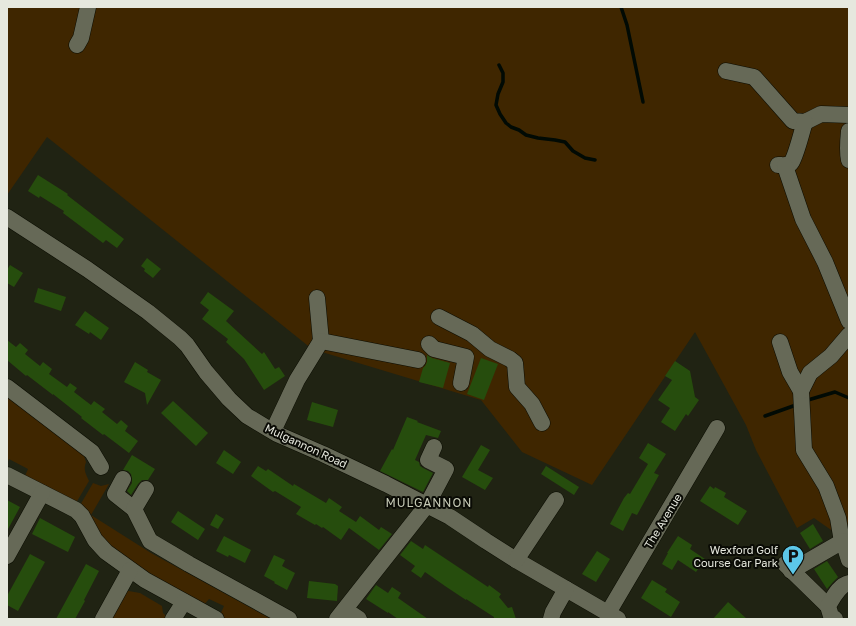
<svg xmlns="http://www.w3.org/2000/svg" width="856" height="626" viewBox="0 0 856 626" font-family="'Golos Text',sans-serif">
	<rect width="100%" height="100%" fill="#202313"/>
	<g fill="#3f2600">
		<polygon points="7,7 849,7 849,526 834,532 814,518 797,528 756,450 746,425 695,332 592,485 522,452 481,400 312,349 47,137 7,195"/>
		<path d="M7,393L84,456L86,462C83,470 86,474 89,481L76,503L25,476L28,469L9,459L7,464Z"/>
		<polygon points="93,483 101,486 109,484 91,515 151,553 271,619 227,619 220,615 224,606 209,599 203,606 145,574 111,549 79,507"/>
		<polygon points="123,590 140,593 162,606 163,613 167,617 165,619 108,619"/>
	</g>
	<g fill="none" stroke-linecap="round" stroke-linejoin="round">
		<g stroke="#010a04" stroke-width="3.5">
			<polyline points="621,7 627,25 643,102"/>
			<polyline points="499,65 503,73 503,82 498,94 496,105 500,114 506,123 511,127 519,130 526,135 538,138 555,140 565,142 573,151 585,158 595,160"/>
			<polyline points="808,400 835,392 849,398"/>
			<polyline points="765,416 796,405"/>
		</g>
	</g>
	<g fill="#264d0d">
		<polygon points="38,175 68,194 67,195 124,239 117,248 106,240 103,243 63,213 64,211 40,196 39,198 28,191"/>
		<polygon points="147,258 161,269 153,278 144,271 145,269 141,266"/>
		<polygon points="10,265 23,273 14,287 7,283 7,270"/>
		<polygon points="38,288 66,297 61,311 34,302"/>
		<polygon points="208,292 234,311 226,321 262,354 264,352 275,369 279,367 285,376 264,390 244,359 226,342 228,339 202,319 209,310 200,303"/>
		<polygon points="85,311 109,328 101,340 90,332 89,334 75,325"/>
		<polygon points="7,340 16,347 20,343 28,350 25,354 40,366 43,362 52,369 49,374 67,387 70,383 77,388 74,392 91,405 94,401 105,409 102,412 117,424 121,420 128,426 125,431 138,441 129,453 104,434 103,435 81,418 82,417 53,394 53,395 27,375 26,376 7,360"/>
		<polygon points="427,355 432,358 450,363 443,388 419,382 423,368 425,366 427,362"/>
		<polygon points="481,358 498,364 484,400 467,394"/>
		<polygon points="675,361 690,371 695,397 699,400 688,416 686,414 675,431 661,422 670,408 658,400 672,380 665,376"/>
		<polygon points="135,362 148,370 147,372 161,380 147,405 145,393 124,382"/>
		<polygon points="173,401 208,433 196,446 161,413"/>
		<polygon points="312,402 338,410 333,427 307,420"/>
		<polygon points="407,417 418,421 417,422 441,431 438,438 426,435 415,460 419,462 420,466 423,468 433,473 423,492 380,471 392,449 393,450"/>
		<polygon points="648,443 666,454 654,473 659,475 637,515 632,513 623,531 610,524 624,498 628,493 630,494 648,464 639,458"/>
		<polygon points="481,445 490,450 478,470 493,478 485,490 462,477"/>
		<polygon points="224,450 241,462 233,474 216,463"/>
		<polygon points="132,455 155,469 148,480 142,480 138,484 131,495 127,491 132,483 132,479 131,474 128,471 123,470"/>
		<polygon points="258,466 266,471 268,469 293,486 294,484 326,503 329,498 342,507 339,511 356,522 360,516 379,530 381,527 392,534 379,550 349,528 341,540 323,527 322,528 316,524 315,525 296,514 301,507 275,491 273,492 251,476"/>
		<polygon points="546,466 579,487 574,495 541,474"/>
		<polygon points="710,486 714,489 715,487 726,493 724,497 747,511 738,525 700,501"/>
		<polygon points="7,500 20,507 7,531"/>
		<polygon points="178,511 205,529 198,540 171,522"/>
		<polygon points="216,514 224,519 218,529 210,525"/>
		<polygon points="40,518 75,537 68,552 32,534"/>
		<polygon points="813,524 823,541 810,549 800,533"/>
		<polygon points="224,536 251,550 245,563 229,555 228,557 216,551"/>
		<polygon points="678,536 692,545 690,549 705,559 696,572 678,560 672,570 662,564 668,553 667,553"/>
		<polygon points="411,541 423,549 425,545 488,587 489,585 501,594 499,597 508,608 512,607 516,619 494,619 494,617 466,599 466,600 445,586 425,572 421,578 411,571 415,566 400,555"/>
		<polygon points="597,551 610,559 596,582 582,574"/>
		<polygon points="30,554 45,562 18,611 7,605 7,596"/>
		<polygon points="274,555 285,560 282,566 295,573 287,590 274,583 275,582 264,576"/>
		<polygon points="827,561 838,577 833,582 827,589 814,569"/>
		<polygon points="86,564 99,571 84,600 85,601 75,619 56,619"/>
		<polygon points="652,580 667,589 665,592 680,602 671,617 641,598"/>
		<polygon points="309,581 335,584 338,586 337,601 307,598"/>
		<polygon points="376,585 388,593 392,587 401,593 398,598 428,619 398,619 388,612 388,613 366,599"/>
		<polygon points="728,602 747,619 713,619"/>
	</g>
	<g fill="none" stroke-linecap="round" stroke-linejoin="round">
		<g stroke="#0a0c01" stroke-width="17">
			<g id="minor">
				<polyline points="77,45 81,38 88,7"/>
				<polyline points="726,71 754,77 793,121 805,122 821,114 849,115"/>
				<path d="M849,131C848,141 847,151 849,160"/>
				<path d="M778,165C783,165 787,166 791,163C796,157 802,130 805,122"/>
				<polyline points="785,166 803,219 825,262 849,321"/>
				<polyline points="7,217 87,269 148,312 180,338 187,345 206,372 229,399 247,416 277,434 323,454 386,484 450,517 486,541 516,560 618,619"/>
				<polyline points="317,298 321,341 418,360"/>
				<polyline points="439,317 472,334 490,349 510,359 515,363 517,387 532,404 542,423"/>
				<polyline points="780,342 790,372 801,391 804,450 826,486 838,518 841,536 843,541"/>
				<polyline points="429,344 434,349 466,357 461,383"/>
				<polyline points="7,387 92,452 101,467"/>
				<polyline points="801,391 810,373 831,356 849,335"/>
				<polyline points="273,431 297,380 321,341"/>
				<polyline points="7,475 76,510 82,516 95,540 106,552 145,580 216,619"/>
				<polyline points="123,479 115,494 134,509"/>
				<polyline points="146,489 134,509 150,541 189,564 289,619"/>
				<polyline points="7,556 42,493"/>
				<polyline points="516,560 556,500"/>
				<polyline points="785,564 828,606"/>
				<polyline points="791,571 843,541 849,560"/>
				<polyline points="608,613 717,428"/>
				<polyline points="353,615 359,619"/>
				<polyline points="103,619 130,570"/>
				<polyline points="173,619 184,602"/>
				<polyline points="337,619 427,505 446,469 428,460 434,447"/>
				<polyline points="551,619 553,612 566,589"/>
				<path d="M835,619L831,616L828,606C833,598 839,585 849,583"/>
			</g>
		</g>
		<use href="#minor" stroke="#666957" stroke-width="16"/>
	</g>
	<defs>
		<g id="parking-pin" transform="scale(1.15)"><path d="M0 17L-7.5 6A9.5 9.5 0 1 1 7.5 6Z" fill="#5cc7e8" stroke="#0a0b05"/><path d="M-3.5-5.5H1a3.5 3.5 0 0 1 0 7H-1V5.5H-3.5ZM-1-3.4V-.6H.8a1.4 1.4 0 0 0 0-2.8Z" fill="#111"/></g>
	</defs>
	<g fill-rule="evenodd">
		<use href="#parking-pin" x="793" y="556"/>
	</g>
	<g text-anchor="middle" stroke-width="4" stroke-linejoin="round" paint-order="stroke">
		<g font-size="11" fill="#e6e8de" stroke="#0a0b05">
			<text transform="translate(306 446) rotate(25)" y="4">Mulgannon Road</text>
			<text transform="translate(663 521) rotate(-59)" y="4">The Avenue</text>
		</g>
		<g font-size="11" fill="#e6e8de" stroke="#0a0b05" text-anchor="end">
			<text x="778" y="554">Wexford Golf<tspan x="778" dy="13">Course Car Park</tspan></text>
		</g>
		<g font-size="12" letter-spacing="1" fill="#c5c9b5" stroke="#0a0b05">
			<text x="429" y="507">MULGANNON</text>
		</g>
	</g>
	<rect width="856" height="626" fill="none" stroke="#e6e8de" stroke-width="16"/>
</svg>
